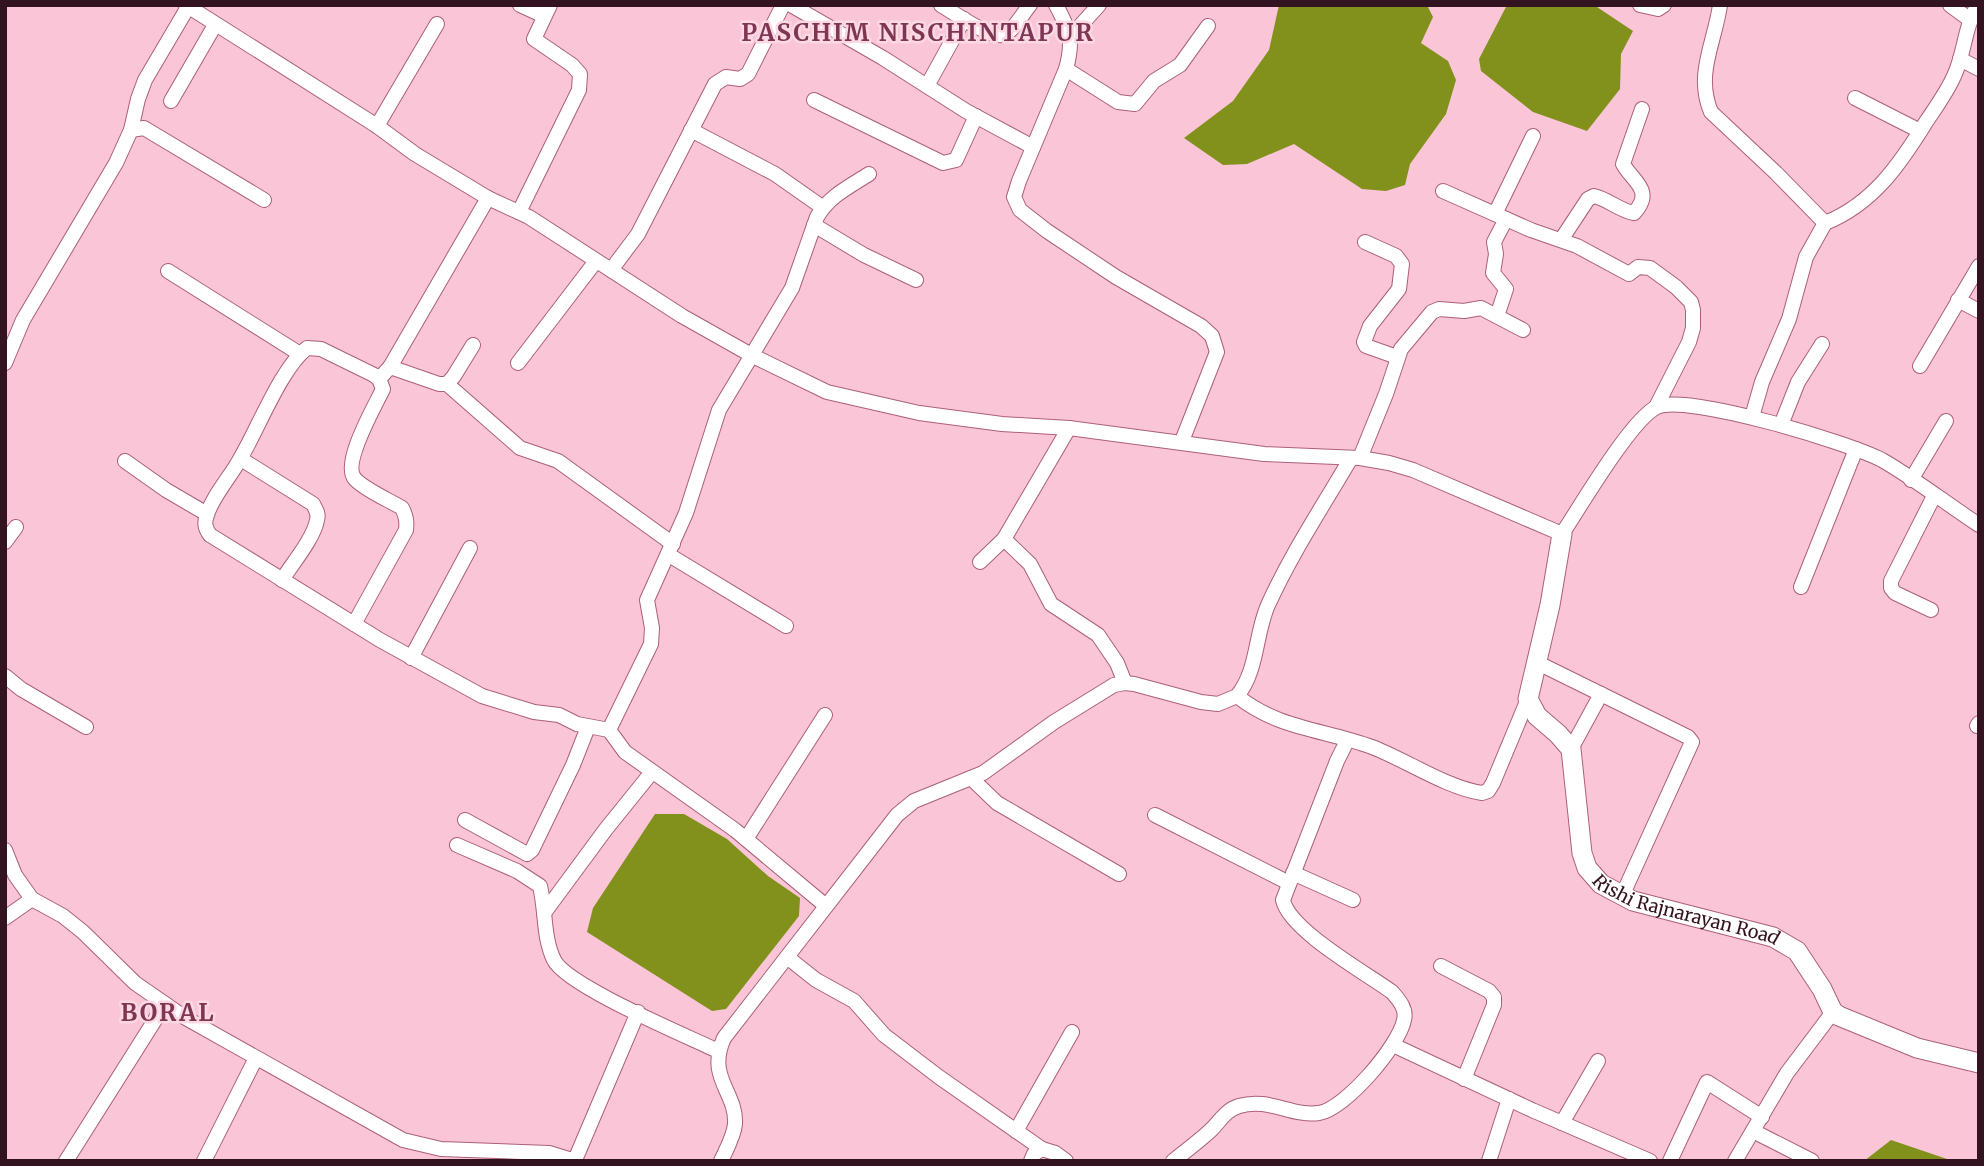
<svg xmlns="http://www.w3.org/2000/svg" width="1984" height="1166" viewBox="0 0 1984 1166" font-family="Merriweather,serif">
	<rect width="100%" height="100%" fill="#fac5d6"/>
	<g fill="#82911b">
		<polygon points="1279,5 1427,5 1433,17 1421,43 1448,61 1456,80 1446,114 1410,164 1405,185 1386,191 1362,189 1294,144 1247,164 1223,165 1184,138 1233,101 1269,50"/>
		<polygon points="1507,5 1594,5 1633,31 1621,54 1620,89 1587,131 1533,112 1481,71 1479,59"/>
		<polygon points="655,814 684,814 727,839 768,876 800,898 799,916 726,1009 712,1011 587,932 593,908"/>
		<polygon points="1891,1140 1953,1161 1864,1161"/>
	</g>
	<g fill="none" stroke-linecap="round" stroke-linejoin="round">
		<g stroke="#ac5f7c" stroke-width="16">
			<g id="street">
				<path d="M186,5L377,126L415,154L488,198L529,217L682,316L753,356L827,392L919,413L1002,424L1069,428L1264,454L1360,458L1389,463L1413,470L1562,534C1580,507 1632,418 1657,407C1686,393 1850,443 1882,460C1915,479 1947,504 1979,525"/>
				<polyline points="520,5 544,16"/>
				<polyline points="791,5 883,58 966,111 1033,147"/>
				<path d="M941,5C952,12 992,39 1003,35C1013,32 1023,13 1030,5"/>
				<path d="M1056,5C1070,31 1074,40 1066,69L1019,181L1014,197L1020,210L1047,231L1116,277L1201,326L1212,336L1217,352L1182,441"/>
				<polyline points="1640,5 1658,9 1664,5"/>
				<path d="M1720,5C1715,42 1695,74 1711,112L1776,173L1825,223L1806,257L1789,319L1762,382L1752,417"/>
				<polyline points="1950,5 1969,19"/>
				<polyline points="1071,36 1099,5"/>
				<polyline points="1960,59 1979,69"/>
				<polyline points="1066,69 1118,102 1135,104 1154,81 1180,65 1208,26"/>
				<polyline points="927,86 964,19"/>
				<polyline points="1855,98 1920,131"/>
				<polyline points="814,100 943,163 956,160 976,116"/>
				<polyline points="171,101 215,25"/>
				<polyline points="377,126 437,24"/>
				<polyline points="131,130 138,99 145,80 188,7"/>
				<polyline points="691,130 775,174 822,207"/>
				<polyline points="1443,191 1531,230 1577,246 1629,274 1638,267 1650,268 1676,287 1691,302 1693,310 1693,328 1689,342 1656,407"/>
				<polyline points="519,212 579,90 580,74 572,65 534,39 550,5"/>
				<polyline points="1495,214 1533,136"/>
				<path d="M1825,223C1873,204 1900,164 1926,122C1936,107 1947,92 1954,76C1965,53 1964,27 1978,5"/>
				<polyline points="814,225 864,255 916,280"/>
				<path d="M1561,240L1588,199L1594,196C1608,199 1620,211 1634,213C1655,190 1632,181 1623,164L1642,109"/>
				<polyline points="1365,242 1396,256 1402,264 1399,289 1370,326 1364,342 1366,346 1397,357"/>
				<polyline points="611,270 638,234 715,84 726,77 740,79 748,74 783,5"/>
				<polyline points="168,271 300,354"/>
				<polyline points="1958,300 1979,311"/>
				<polyline points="1497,316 1506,289 1493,273 1496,254 1494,242 1506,219"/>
				<path d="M473,345L454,376L447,384H439L390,367L379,379L374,375L321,349L307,348C281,368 258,429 240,459C231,476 212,497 207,515C204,523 205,528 210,535L380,640L482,696L534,712L559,715L577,724L609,730"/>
				<polyline points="5,363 23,320 116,163 131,130 144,128 264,200"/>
				<polyline points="518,363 596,261"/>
				<polyline points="1920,366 1979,266"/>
				<polyline points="390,367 488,198"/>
				<polyline points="447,384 520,448 558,461 673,544"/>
				<polyline points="1781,425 1798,382 1822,344"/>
				<polyline points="1360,458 1386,394 1401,349 1432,312 1439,309 1464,311 1481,308 1523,330"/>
				<path d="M241,459L313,504C316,510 319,514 317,520C314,538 292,564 282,580"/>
				<polyline points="125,461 166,490 207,514"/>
				<polyline points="1911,480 1946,421"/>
				<polyline points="1004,539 1030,564 1051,604 1098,635 1117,663 1125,683"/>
				<polyline points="5,542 16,527"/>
				<polyline points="669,555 786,626"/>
				<polyline points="980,562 1004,539 1069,428"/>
				<polyline points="1801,587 1856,449"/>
				<polyline points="1931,610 1895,593 1891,588 1891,581 1934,496"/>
				<path d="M354,624L406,530C407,521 406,516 402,508C389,500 365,490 355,479C341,464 375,406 383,389L379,379"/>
				<polyline points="411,658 470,548"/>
				<polyline points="1536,662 1688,737 1692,742 1622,896"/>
				<polyline points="5,676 21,689 86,727"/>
				<path d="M1237,696C1280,730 1324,729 1372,747C1406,760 1447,788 1482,793L1488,791L1493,783L1528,699"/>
				<polyline points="1977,726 1979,723"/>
				<polyline points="1571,749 1601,694"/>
				<polyline points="971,778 997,803 1119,874"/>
				<polyline points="1155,815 1289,883"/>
				<polyline points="465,820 527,854 532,850 573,765 588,727"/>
				<polyline points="746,839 825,715"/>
				<path d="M457,845L517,871L540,886C546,911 543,937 554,960C567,986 687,1036 718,1051"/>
				<polyline points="5,850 15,875 32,899 63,916 83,932 135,983 184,1017 403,1140 441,1149 549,1153 575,1161"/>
				<polyline points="1293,873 1353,900"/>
				<path d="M826,906L735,830L625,752L609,730L651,644L652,628L647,600L686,513L719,410L792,288L817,217C829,196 849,187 869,174"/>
				<polyline points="544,913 606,829 652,772"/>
				<polyline points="5,918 32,899"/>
				<polyline points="787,957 816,980 854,1001 884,1035 939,1077 1042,1149"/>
				<polyline points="1441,966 1489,991 1494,997 1494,1005 1464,1079"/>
				<polyline points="1393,1045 1532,1110 1650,1161"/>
				<polyline points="1562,1123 1598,1061"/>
				<polyline points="1016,1131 1072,1032"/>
				<polyline points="1753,1131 1812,1161"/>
				<polyline points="575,1160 638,1012"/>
				<polyline points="66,1161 165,1004"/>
				<polyline points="204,1161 256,1058"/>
				<path d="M721,1161C726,1150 734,1136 735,1124C737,1092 706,1078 724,1038L897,815L914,801L983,773L1054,722L1114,685L1125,683L1134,684L1201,702L1218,704L1237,696C1258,671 1255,634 1268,605C1291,554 1323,506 1351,458"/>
				<polyline points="1031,1161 1034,1154 1042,1149 1055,1153 1066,1161"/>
				<path d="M1173,1161C1186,1151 1199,1141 1211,1130C1220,1121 1226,1110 1239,1106C1269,1097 1292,1117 1319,1113C1345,1109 1399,1046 1404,1020C1407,1009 1399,1000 1392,992C1366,973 1289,930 1283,900L1337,761L1347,741"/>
				<polyline points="1489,1161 1509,1099"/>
				<polyline points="1670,1161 1707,1082 1762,1117"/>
				<polyline points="1735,1161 1787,1073 1833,1012"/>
			</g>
		</g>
		<g stroke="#ac5f7c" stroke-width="21">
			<g id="secondary">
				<path id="s1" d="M1562,534L1550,605L1528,699L1537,716L1558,734L1571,749L1582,853L1587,868L1601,884L1633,901L1773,937L1797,951L1822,989L1833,1012L1839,1016L1917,1048L1979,1063"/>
			</g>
		</g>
		<use href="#street" stroke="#fff" stroke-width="14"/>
		<use href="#secondary" stroke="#fff" stroke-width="19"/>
	</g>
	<g text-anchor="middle" stroke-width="5" stroke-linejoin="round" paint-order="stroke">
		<g font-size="18" fill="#32131f" stroke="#fcd8e3">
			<text dy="6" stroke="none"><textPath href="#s1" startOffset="466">Rishi Rajnarayan Road</textPath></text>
		</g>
		<g font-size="24" font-weight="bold" letter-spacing="2" fill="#7e3653" stroke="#fcd8e3">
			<text x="918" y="41">PASCHIM NISCHINTAPUR</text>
			<text x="168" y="1021">BORAL</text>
		</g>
	</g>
	<rect width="1984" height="1166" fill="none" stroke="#32131f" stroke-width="14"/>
</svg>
